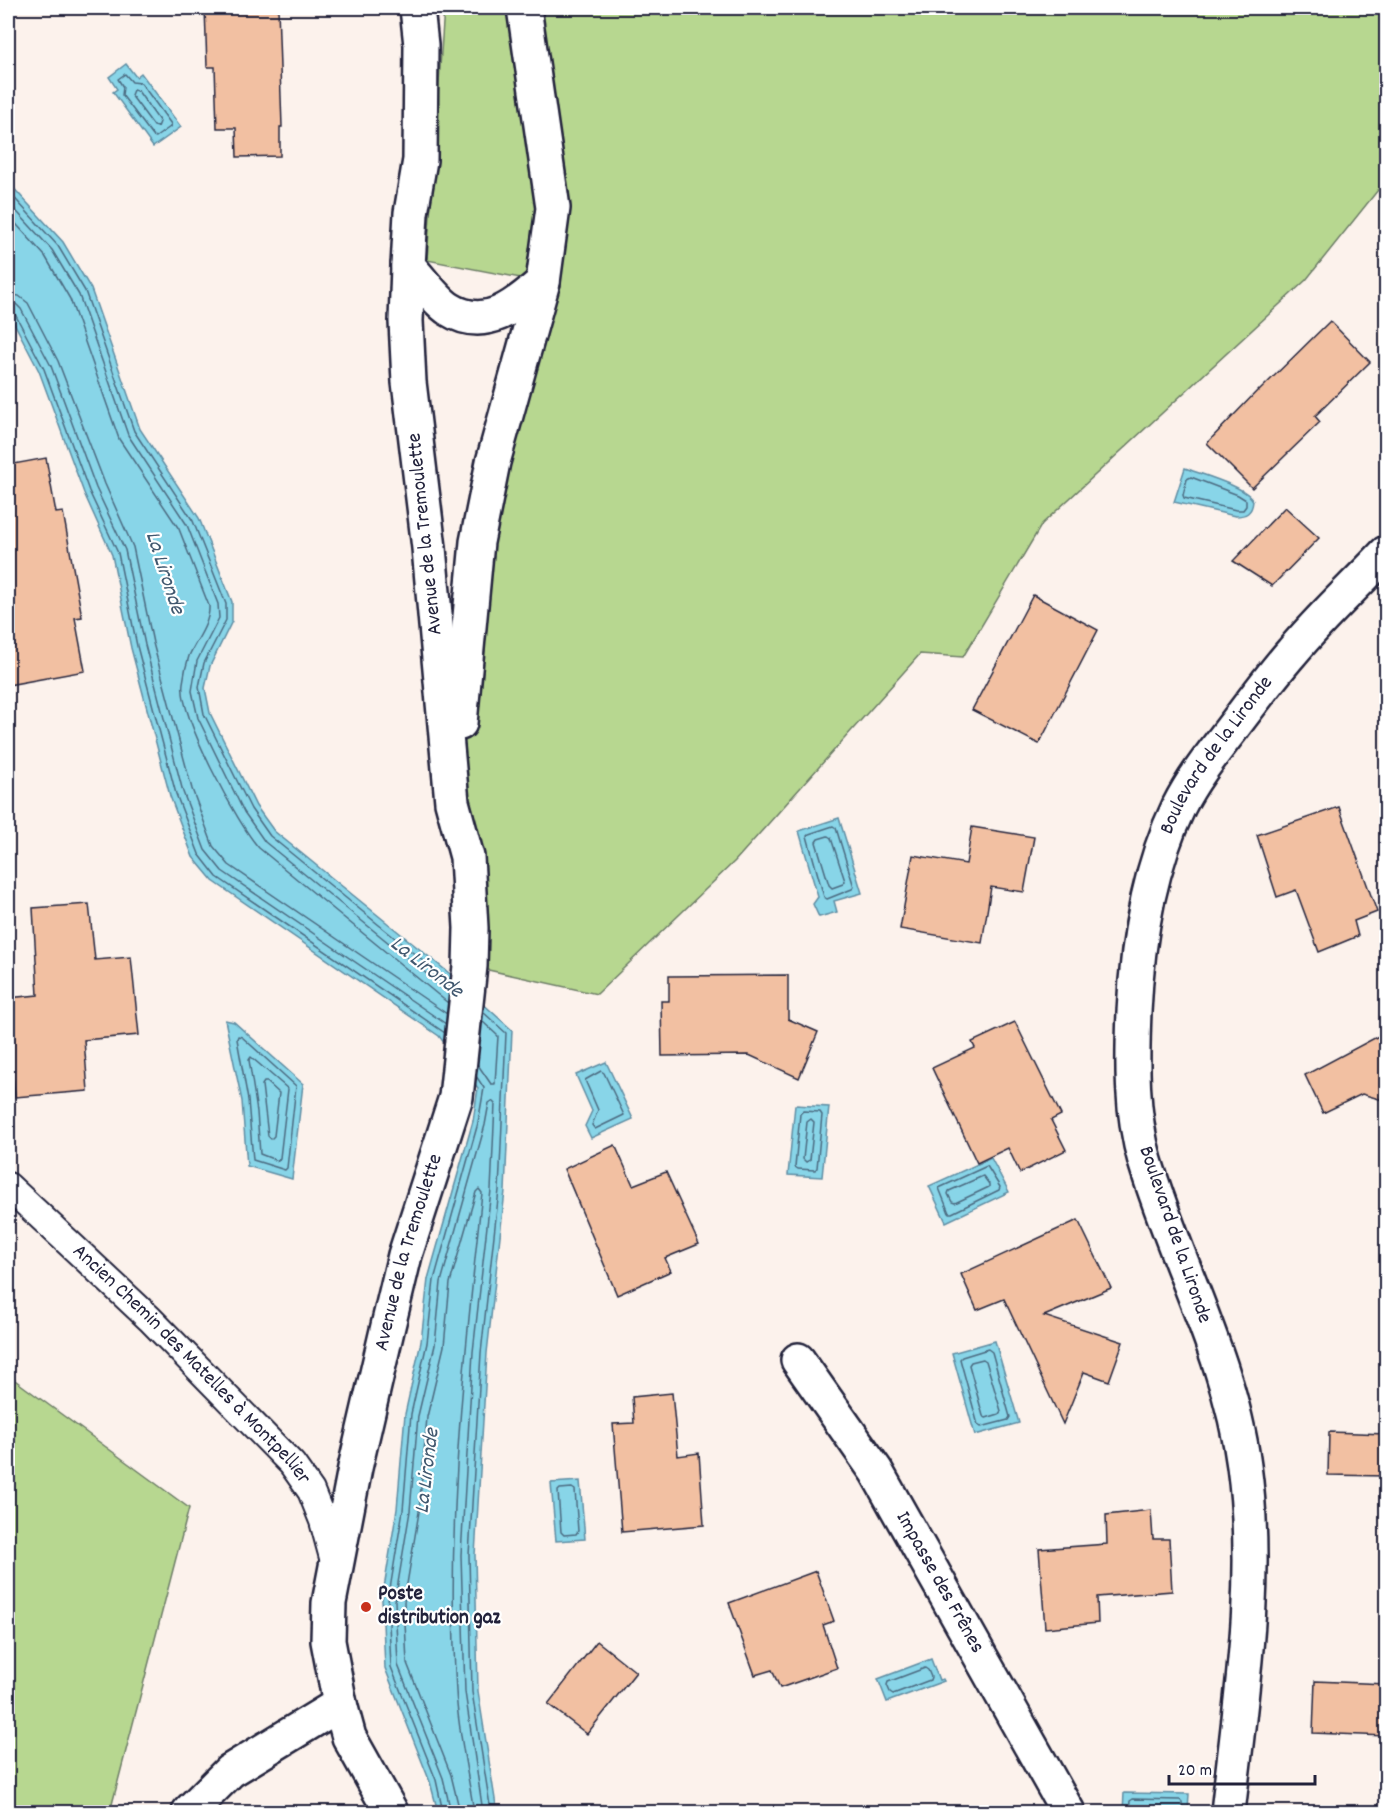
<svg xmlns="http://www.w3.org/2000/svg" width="1394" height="1820" viewBox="0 0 1394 1820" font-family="Dekko,sans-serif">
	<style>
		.green { fill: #b7d790; stroke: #6c7c66; stroke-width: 1.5 }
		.water { fill: #88d5e8; stroke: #5f8da3; stroke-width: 1.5 }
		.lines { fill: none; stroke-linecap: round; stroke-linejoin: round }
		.shore { stroke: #4b6a80; stroke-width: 1.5 }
		.building { fill: #f2c0a2; stroke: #22223b; stroke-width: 1.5 }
		.service-casing { stroke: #22223b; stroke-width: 30 }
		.minor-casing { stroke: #22223b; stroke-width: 38 }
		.service { stroke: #fff; stroke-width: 26 }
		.minor { stroke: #fff; stroke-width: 33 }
		.poi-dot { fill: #c8321e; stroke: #fff; stroke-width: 2 }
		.labels { text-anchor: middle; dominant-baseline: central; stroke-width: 4.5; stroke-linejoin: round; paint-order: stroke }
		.street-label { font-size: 21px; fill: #22223b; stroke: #fff }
		.poi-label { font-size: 21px; font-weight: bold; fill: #22223b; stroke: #fff; text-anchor: start }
		.water-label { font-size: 22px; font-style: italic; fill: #41586f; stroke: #fff }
	</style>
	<rect width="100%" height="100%" fill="#fcf2ec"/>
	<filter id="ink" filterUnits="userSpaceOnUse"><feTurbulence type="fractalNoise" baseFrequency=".0167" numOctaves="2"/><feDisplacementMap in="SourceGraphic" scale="12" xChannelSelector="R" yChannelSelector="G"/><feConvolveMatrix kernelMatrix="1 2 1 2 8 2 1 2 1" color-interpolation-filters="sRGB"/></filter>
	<g filter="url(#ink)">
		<g class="green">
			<polygon points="444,8 1386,8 1386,180 1306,280 1042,524 963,657 920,654 735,861 597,994 470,966 452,802 469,630 542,282 427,260"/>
			<polygon points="8,1375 189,1508 110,1812 8,1812"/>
		</g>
		<g class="water">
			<polygon points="126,64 136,77 141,73 181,127 153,147 113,92 117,89 109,77"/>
			<polygon points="8,182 63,242 91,289 140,429 199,518 232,602 232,621 210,666 205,688 210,713 256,806 274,831 449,973 512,1030 505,1191 487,1353 475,1555 478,1691 497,1812 438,1812 430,1782 385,1668 382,1600 397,1509 405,1414 421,1342 428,1279 473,1121 478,1088 439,1036 213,881 193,857 170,796 131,648 112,555 84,493 39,371 8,311"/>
			<path d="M1185,468C1200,474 1248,487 1253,501C1252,513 1246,516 1235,516L1174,502Z"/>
			<polygon points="839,818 862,893 834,901 837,912 819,917 813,904 818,897 799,831"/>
			<polygon points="225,1020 234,1022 303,1084 292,1179 247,1166 242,1101"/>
			<polygon points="606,1062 633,1119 591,1138 585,1126 592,1111 576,1075"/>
			<polygon points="795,1105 829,1107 822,1177 788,1175"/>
			<polygon points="991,1158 1009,1192 946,1222 929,1186"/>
			<polygon points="995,1341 1019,1423 975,1435 952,1353"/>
			<polygon points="580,1481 585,1539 556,1541 551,1483"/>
			<polygon points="931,1659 939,1680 943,1679 944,1681 887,1702 878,1679"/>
			<polygon points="1124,1793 1189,1794 1188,1812 1123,1812"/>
		</g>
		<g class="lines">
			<g class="shore">
				<polygon points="125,74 132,82 141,83 171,124 170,127 156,137 153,136 122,95 123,87 118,79"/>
				<polygon points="133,90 138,91 160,122 158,127 154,126 131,95"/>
				<polyline points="8,191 58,246 85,291 134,431 193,521 226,604 226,620 204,663 199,687 204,714 251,809 270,836 450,983"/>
				<polyline points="8,202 52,250 79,295 128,435 187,525 218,604 219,618 197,661 192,691 198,718 244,812 265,842 449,992"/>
				<path d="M8,215L45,256L70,299L119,439L179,529L209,606C210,624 196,640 189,656C186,665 184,675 183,683C178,714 238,825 259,848L448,1003"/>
				<polyline points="8,294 19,296 28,303 58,361 105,484 133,547 153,643 192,789 213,846 229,865 447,1014"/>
				<polyline points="8,303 16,304 21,309 51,366 96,488 125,550 145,645 183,792 205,850 222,871 446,1024"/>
				<polyline points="8,310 15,314 44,369 89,491 118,553 137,646 176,794 199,854 217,877 445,1033"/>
				<polygon points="1191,477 1238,495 1246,500 1246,506 1243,510 1236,510 1184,498 1183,495 1187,479"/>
				<polygon points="833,826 836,828 854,887 852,889 827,899 824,897 807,836 809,834"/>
				<polygon points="828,836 831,838 845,881 843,884 832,888 829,885 816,842 818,839"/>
				<polyline points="483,1012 506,1033 499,1190 481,1353 469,1555 472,1692 491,1812"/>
				<polygon points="238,1036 242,1037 296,1086 287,1168 285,1170 253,1160 248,1100 237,1039"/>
				<polygon points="251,1057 288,1089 280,1158 278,1161 260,1154 257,1112 249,1060"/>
				<polyline points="478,1065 491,1084 495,1084 498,1036 482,1021"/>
				<polygon points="601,1071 604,1073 624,1115 595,1129 592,1125 598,1110 585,1080"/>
				<polygon points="264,1082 267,1082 279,1093 274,1136 271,1139 268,1136 262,1085"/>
				<polygon points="803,1111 820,1112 822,1115 817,1168 815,1170 798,1169 795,1167 800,1114"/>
				<polygon points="811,1119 814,1122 810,1160 806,1162 803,1159 807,1122"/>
				<polygon points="987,1166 1000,1187 999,1190 952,1213 949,1213 939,1188"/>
				<polygon points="983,1176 989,1184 989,1187 955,1203 952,1202 948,1194 949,1191"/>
				<polygon points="988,1349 992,1352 1010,1417 1008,1420 981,1427 978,1425 960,1359 962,1357"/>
				<polygon points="983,1359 986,1361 1001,1411 999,1414 986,1418 983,1416 969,1365 971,1362"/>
				<polygon points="572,1488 575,1490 578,1531 576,1534 564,1535 561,1532 558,1491 560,1489"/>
				<polygon points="925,1668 928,1670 931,1677 930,1680 893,1694 890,1692 887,1685 888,1682"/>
				<polyline points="443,1812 436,1780 391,1667 388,1601 403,1510 411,1414 427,1343 434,1280 478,1123 484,1088 476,1076"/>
				<polyline points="451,1812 443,1778 398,1665 395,1601 410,1511 418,1416 435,1345 441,1282 485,1125 489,1103 492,1101 495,1104 491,1190 473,1352 461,1555 465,1692 483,1812"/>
				<path d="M460,1812L451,1775L407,1663L404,1602L419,1512L427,1417L444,1346L450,1283L476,1192L479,1189L482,1193C464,1358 446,1525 456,1691C458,1731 468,1773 474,1812"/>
				<polyline points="1129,1812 1130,1801 1133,1799 1180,1800 1182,1802 1182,1812"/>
			</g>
		</g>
		<g class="building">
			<polygon points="205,8 278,8 282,127 280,127 280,156 237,157 236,128 217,128 215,67 207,67"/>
			<polygon points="1330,321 1370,362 1315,416 1320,422 1252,488 1207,443 1258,390 1259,391"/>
			<polygon points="46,458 56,513 63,512 82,617 75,618 85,671 8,685 8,465"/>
			<polygon points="1285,507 1319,538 1272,586 1233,561"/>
			<polygon points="1033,595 1098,630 1039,744 972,710"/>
			<polygon points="1339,807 1377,912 1354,921 1358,936 1319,952 1296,890 1277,897 1257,835"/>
			<polygon points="972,827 1034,837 1024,892 991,887 982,943 900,929 913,855 966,864"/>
			<polygon points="89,904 95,960 131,957 139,1035 84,1040 88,1091 15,1097 8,1021 8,998 38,995 33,908"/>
			<polygon points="788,975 788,1019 818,1032 799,1078 749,1055 662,1056 661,1001 669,1001 669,976"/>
			<polygon points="1015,1022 1061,1115 1051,1120 1066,1150 1020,1173 1008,1148 977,1163 932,1068 975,1048 972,1042"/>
			<polygon points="1386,1032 1386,1101 1362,1094 1323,1113 1305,1075"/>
			<polygon points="615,1145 633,1185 666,1172 699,1244 665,1258 671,1271 617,1295 564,1169"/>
			<polygon points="1078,1220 1111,1288 1044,1316 1123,1342 1109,1381 1084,1372 1063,1424 1004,1299 977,1310 961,1274"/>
			<polygon points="672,1393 678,1456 699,1453 704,1525 622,1532 613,1424 634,1423 632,1397"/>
			<polygon points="1329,1432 1386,1434 1386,1476 1328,1475"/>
			<polygon points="1151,1510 1153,1539 1169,1539 1172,1591 1097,1597 1098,1623 1045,1628 1039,1549 1107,1544 1106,1515"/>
			<polygon points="816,1571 834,1621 823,1625 837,1668 780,1688 772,1670 755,1675 729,1603"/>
			<polygon points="597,1641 636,1672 587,1734 548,1704"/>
			<polygon points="1315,1681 1386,1684 1386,1736 1313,1733"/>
		</g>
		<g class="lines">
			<defs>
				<g id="service">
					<path id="s1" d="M8,1186L150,1319L292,1464L311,1491L323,1521L335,1565"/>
				</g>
				<g id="minor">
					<path d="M408,266C420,278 435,300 449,309C485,332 516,306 543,282"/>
					<polyline points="460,723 477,542 493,462 543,282 553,208 524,8"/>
					<path id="s2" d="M798,1360L876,1471L1068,1812"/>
					<polyline points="189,1812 230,1771 340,1704"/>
					<path id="s3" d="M391,1812L349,1737L340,1704L328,1641L329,1603L355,1468L388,1326L405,1255L456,1097L470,966L471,928L467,857L452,802L429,548L409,382L406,321L408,266L411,213L420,160L421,45L417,8"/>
					<path id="s4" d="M1228,1812C1241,1698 1260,1580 1244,1466C1230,1359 1176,1263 1145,1161C1131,1113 1132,1061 1134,1012C1137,943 1149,868 1179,806C1193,778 1214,752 1233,727C1252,702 1271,676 1292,652C1321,617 1355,586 1386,553"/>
				</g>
			</defs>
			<use href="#service" class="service-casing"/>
			<use href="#minor" class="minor-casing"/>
			<use href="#service" class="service"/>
			<use href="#minor" class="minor"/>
		</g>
	</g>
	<circle class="poi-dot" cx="366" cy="1607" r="6"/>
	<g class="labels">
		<g class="street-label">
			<text transform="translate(426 534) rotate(-96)">Avenue de la Tremoulette</text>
			<text stroke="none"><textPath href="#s4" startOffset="1094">Boulevard de la Lironde</textPath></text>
			<text transform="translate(1174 1235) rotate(71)">Boulevard de la Lironde</text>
			<text stroke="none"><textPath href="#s3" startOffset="582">Avenue de la Tremoulette</textPath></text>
			<text stroke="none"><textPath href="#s1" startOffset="256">Ancien Chemin des Matelles à Montpellier</textPath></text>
			<text stroke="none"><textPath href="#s2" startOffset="264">Impasse des Frênes</textPath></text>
		</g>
		<g class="poi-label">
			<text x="378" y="1595">Poste<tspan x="378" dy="24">distribution gaz</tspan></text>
		</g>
		<g class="water-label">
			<text transform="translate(164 573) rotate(72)">La Lironde</text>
			<text transform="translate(426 968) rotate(38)">La Lironde</text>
			<text transform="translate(428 1471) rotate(-83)">La Lironde</text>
		</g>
	</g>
	<rect width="1394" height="1820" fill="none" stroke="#fff" stroke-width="30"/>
	<rect x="15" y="15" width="1364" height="1790" fill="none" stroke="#22223b" stroke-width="2" filter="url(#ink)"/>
	<path d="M1169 1775v9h146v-9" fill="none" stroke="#22223b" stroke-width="3"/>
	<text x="1178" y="1775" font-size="18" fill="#22223b" stroke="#ffffff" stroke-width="4.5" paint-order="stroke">20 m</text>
</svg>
